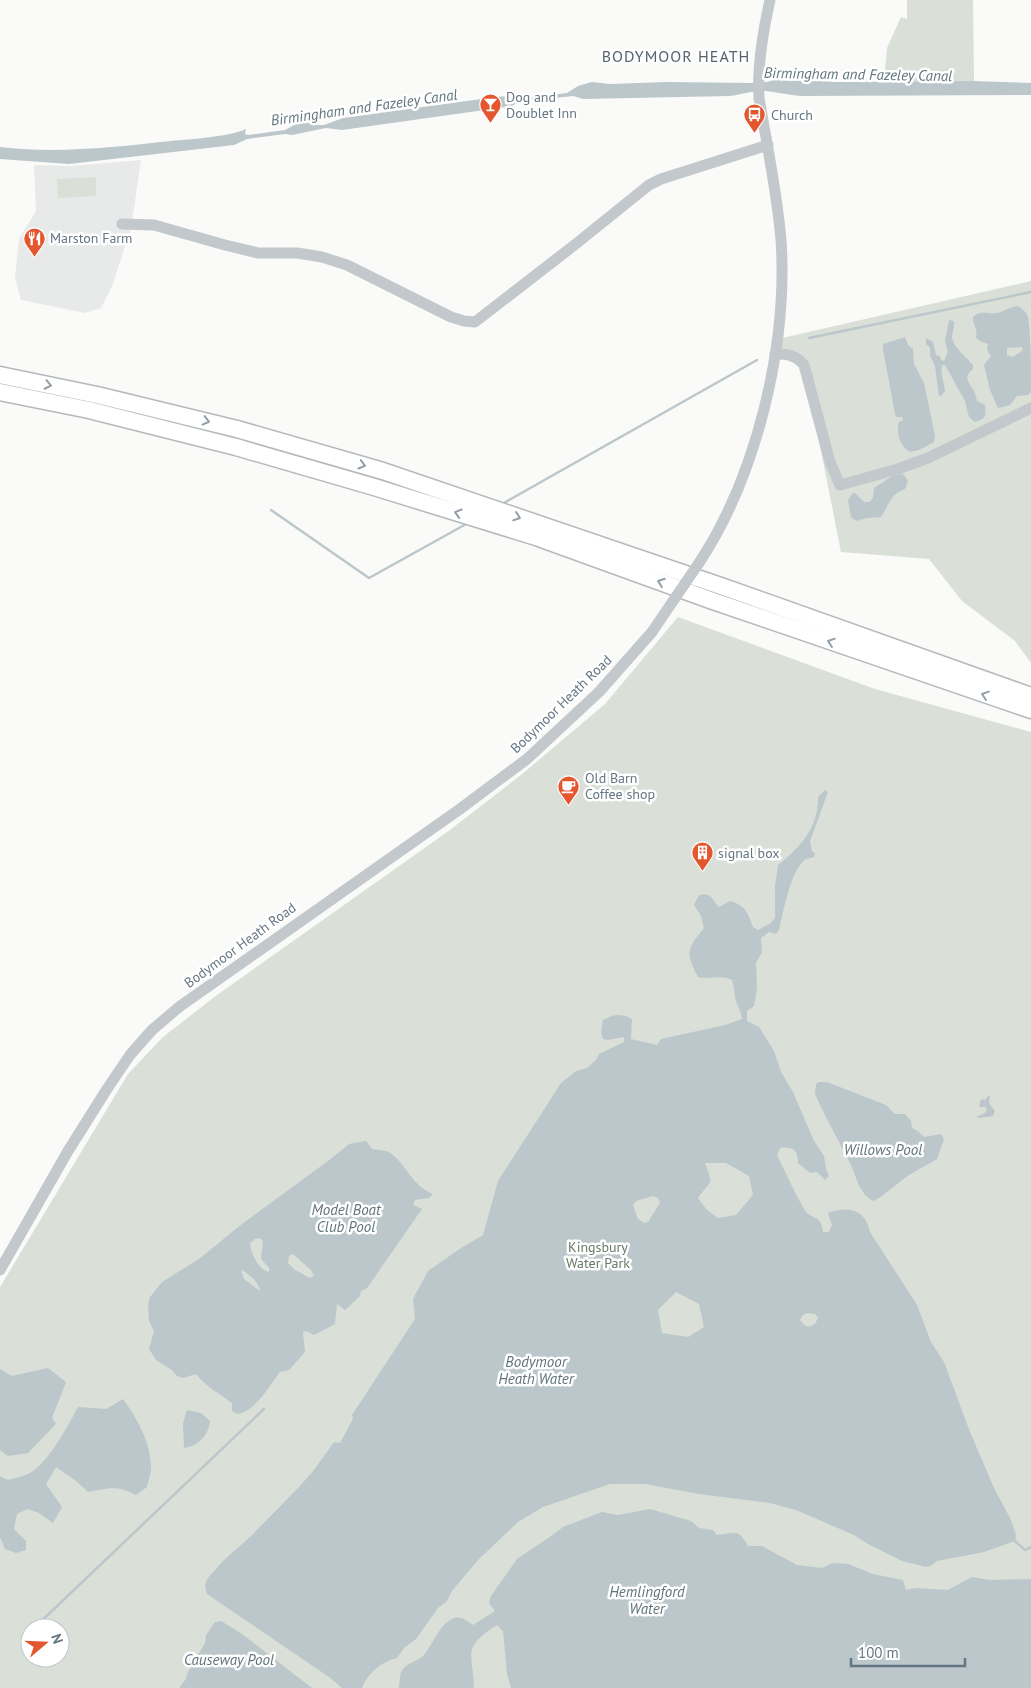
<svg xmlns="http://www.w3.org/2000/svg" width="1031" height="1688" viewBox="0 0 1031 1688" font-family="'PT Sans',sans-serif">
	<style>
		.built { fill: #e8e9e9 }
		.green { fill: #dadfd7; fill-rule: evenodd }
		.water { fill: #bbc7cb; fill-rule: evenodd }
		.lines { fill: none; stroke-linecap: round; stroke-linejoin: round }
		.stream { stroke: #bbc7cb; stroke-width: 2.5 }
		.highway-casing { stroke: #b4b9bd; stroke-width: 19 }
		.minor { stroke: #c3c8cc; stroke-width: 11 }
		.highway { stroke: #fff; stroke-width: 16 }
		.minor-bridge { stroke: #c3c8cc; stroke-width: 11 }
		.oneway { stroke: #939fa8 }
		.labels { text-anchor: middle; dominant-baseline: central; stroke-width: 5; stroke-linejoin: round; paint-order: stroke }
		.poi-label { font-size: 14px; fill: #657683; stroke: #fff; text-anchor: start }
		.street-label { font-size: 14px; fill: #657683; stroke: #fff }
		.park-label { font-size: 14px; fill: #687a64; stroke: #fff }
		.water-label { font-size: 15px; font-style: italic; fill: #60757c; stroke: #fff }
		.quarter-label { font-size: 16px; letter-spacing: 1px; fill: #57646e; stroke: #fff }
	</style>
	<rect width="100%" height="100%" fill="#fafaf8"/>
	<polygon class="built" points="141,160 131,229 112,286 101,308 85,313 21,300 15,277 19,239 36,211 34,165 70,166"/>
	<g class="green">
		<polygon points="907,0 973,0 974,81 884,82 887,48 901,17 907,19"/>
		<polygon points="96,177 96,196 58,198 57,179"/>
		<polygon points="1031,281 1031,663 1015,641 962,601 929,559 841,552 804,365 775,354 778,339"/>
		<path d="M678,617L875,689L1031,732V1688H0V1287L128,1074L163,1037L217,995L450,830L521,775L605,704ZM30,1628H60V1658H30Z"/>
	</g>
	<g class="water">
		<path d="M773,80H823L834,82L974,81L1031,83V95L801,96C789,95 776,92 765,91C753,90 742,95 729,96L583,99L573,96L518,102L512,106L506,107L342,130L326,128L292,135L285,134L247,139L234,145L69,164L0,159V147C57,154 115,147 171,141C192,139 228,137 246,129L245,134L248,135L285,130L296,124L310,122L316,125H324L343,118L496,97L509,96L517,99L567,93L578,86L592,82L610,84L667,82L750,83L767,82Z"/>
		<path d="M1018,306C1023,309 1026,312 1028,317C1031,335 1031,372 1031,392L1028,395L1017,396L1010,405L998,408L990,390L984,365L991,356L987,350L988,344L980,341L976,338C978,327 973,326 973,317C981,309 987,315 997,313C1004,311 1010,307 1018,306ZM1022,347L1023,350L1013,357L1007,355V348Z"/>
		<path d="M949,320L954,321C955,327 952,332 952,338C954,348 966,357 973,365V369C964,376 967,381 973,389C975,392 976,397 977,401L985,405C986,416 986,419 975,422L969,417L965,401L945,365H942C940,373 944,382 945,391L941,396H939L935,366L930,356V348L926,344V338L933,342L936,355L940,356L941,360L944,361L948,352L945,341Z"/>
		<path d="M905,337L908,345L913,349L914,364L924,383L935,436L934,442L919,450L910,452C899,445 896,433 899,422L903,420L902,417H896L895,414L883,349V344Z"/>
		<path d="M903,474L908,481L905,489C889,495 890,504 881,517L867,518L856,521L851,517L848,500L852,494L855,493L864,502H870L873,497L874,488L894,475Z"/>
		<path d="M825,790L828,792L810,841L812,851L815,853L814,857C813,857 807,859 806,859C791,868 783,913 779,930L776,934L769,932L761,938L762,952L756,963L757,988L754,1006L747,1011V1021L759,1027L774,1051L781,1072L793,1092L814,1141L824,1156L826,1169L829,1176L825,1180L817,1172L810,1173L798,1163C798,1150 793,1146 780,1148L777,1155C786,1173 794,1192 804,1209C811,1221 821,1213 823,1232H829L832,1225L828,1213C841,1208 858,1207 866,1221C868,1224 869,1229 870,1232L917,1305L931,1342L944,1362L970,1432L994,1488L1011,1520L1016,1535L1015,1541L984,1552L937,1561L932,1565L926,1567L902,1561L868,1544L854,1535L796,1510L770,1503L699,1494L645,1484H610L543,1507L518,1522L478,1560L452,1591L447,1601L438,1608L416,1639L404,1648L397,1658C382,1661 367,1674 362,1688H342L329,1677L207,1594L205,1586L207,1579L224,1560L250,1537L300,1486L314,1470L334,1442L340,1443L353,1419L352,1415L415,1319L413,1299L428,1271L461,1248L483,1235L498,1181L561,1083L576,1071L587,1068L596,1060L599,1054L624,1042V1037L608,1040L603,1039L601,1032L603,1020C614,1014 621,1013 632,1019L631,1039L657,1045L661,1039L725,1025L742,1019C741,1010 736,1005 735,996C734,990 734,986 732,980C721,974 709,980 698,977C685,952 687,949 704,928L701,916L694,905L699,895C712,892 711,899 719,907L730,901C745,905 748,913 753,927L758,930L771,923L775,918V886L778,865C800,848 819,827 818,797ZM705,1163H726L749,1176L753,1195L736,1215L718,1218L707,1210L698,1198C711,1179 714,1187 705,1163ZM653,1196L658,1198L660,1203L648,1222L644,1223L638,1219L633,1205L636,1201ZM676,1292L699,1304L704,1327L688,1337L662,1333L658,1310ZM807,1313L815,1314L818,1318L815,1324L809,1327L804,1325L800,1320L803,1315Z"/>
		<path d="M819,1082H827L886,1105L895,1114H905L911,1121L912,1128L918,1131L924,1137L941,1134L944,1139L937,1159L909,1175L879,1198L873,1201C857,1191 857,1176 849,1161C838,1139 825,1117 815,1094L816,1084Z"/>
		<polygon points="990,1095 989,1103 995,1111 993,1116 980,1118 976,1117 985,1113 987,1109 985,1107 979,1107 981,1099 985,1100 988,1096"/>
		<path d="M366,1141L372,1149C379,1150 387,1150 392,1154C407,1167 413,1186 433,1194L429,1198L415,1200L413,1205L422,1209L367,1288L361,1291L360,1296L345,1310L337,1304L335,1324L314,1335L306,1331L303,1332L305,1352L289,1370L280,1372C269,1386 256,1411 237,1414L232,1411V1403C220,1394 205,1386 196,1374L183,1378L177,1376L172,1370L156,1360L149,1349L154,1331L149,1321L148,1304L150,1297L162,1282L199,1259L242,1224L332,1158L349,1144ZM260,1238L263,1241L261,1259L269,1268V1272C258,1269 251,1254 250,1243L255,1239ZM293,1254L311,1270L314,1276L310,1278L295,1270L288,1263L289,1256ZM241,1270C249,1273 259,1283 260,1291L244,1279Z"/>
		<polygon points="48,1368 66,1382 52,1418 56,1424 28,1453 8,1456 0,1450 0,1369 12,1376"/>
		<path d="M123,1399C137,1418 151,1443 151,1468C151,1474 148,1481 147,1487L136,1495C116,1485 110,1488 88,1492L76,1481L56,1467L46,1484L62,1507L53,1523L39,1513L28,1509L17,1514L14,1529L26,1541V1550L16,1553L5,1549L0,1537V1476L8,1480C15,1478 24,1476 30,1473C49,1462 68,1426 78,1407L106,1409Z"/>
		<path d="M187,1410L201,1413L210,1421C209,1435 198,1446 184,1448L183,1424Z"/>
		<path d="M650,1509L691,1521L699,1528L713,1530L717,1535C736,1533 738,1528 748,1546H762L797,1565L822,1568L833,1563L848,1564L873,1574L903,1580L906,1590L916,1588L948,1590L972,1577L990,1580L1031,1579V1688H511L507,1674L503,1631L497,1625C461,1648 473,1652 474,1688H399C400,1682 399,1674 403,1669C408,1663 417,1661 423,1656C433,1645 438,1626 452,1619C460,1615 466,1620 473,1625L495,1611L489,1603L491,1596L517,1559L554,1534L563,1527L602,1512L618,1515Z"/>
		<polygon points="221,1621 242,1634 312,1688 179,1688 186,1679 187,1674 205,1643 206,1635 215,1622"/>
	</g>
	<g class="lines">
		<g class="stream">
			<polyline points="809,338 1031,292"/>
			<polyline points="502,504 757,360"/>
			<polyline points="271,510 369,578 468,523"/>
			<polyline points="1015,1541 1025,1550 1031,1547"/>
			<polyline points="34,1628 264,1409"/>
		</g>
		<defs>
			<g id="highway">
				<polyline points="0,375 97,395 237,429 383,471 721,586 1031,696"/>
				<polyline points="0,392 89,410 236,447 374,487 536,537 710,600 1031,710"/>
			</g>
		</defs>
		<use href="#highway" class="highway-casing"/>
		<g class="minor">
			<polyline points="122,224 154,225 225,245 258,253 297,253 322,257 347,265 451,317 464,321 475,322 577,243 649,185 661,179 768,145"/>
			<path d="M775,354C787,354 796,355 804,365L830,462L840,485L898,469L928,458L1031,408"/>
			<path d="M699,563C757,475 788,345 781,240C777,192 767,145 759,98C757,65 763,31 770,0"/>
			<polyline points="0,1270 68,1151 107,1089 130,1055 152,1030 179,1007 460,809 527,759 599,692 652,632 673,601"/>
		</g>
		<use href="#highway" class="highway"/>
		<polyline class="minor-bridge" points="673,601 699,563"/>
	</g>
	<defs><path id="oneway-chevron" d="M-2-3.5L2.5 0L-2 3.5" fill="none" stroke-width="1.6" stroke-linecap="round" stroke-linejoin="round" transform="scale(1.25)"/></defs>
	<g class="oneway">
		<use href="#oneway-chevron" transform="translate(48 385) rotate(12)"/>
		<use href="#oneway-chevron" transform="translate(206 421) rotate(14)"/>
		<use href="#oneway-chevron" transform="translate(362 465) rotate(16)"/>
		<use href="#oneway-chevron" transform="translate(458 513) rotate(-163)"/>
		<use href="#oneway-chevron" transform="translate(517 517) rotate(19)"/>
		<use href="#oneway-chevron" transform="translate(661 582) rotate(-160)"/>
		<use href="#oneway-chevron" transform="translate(831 642) rotate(-161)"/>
		<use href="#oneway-chevron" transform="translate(985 695) rotate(-161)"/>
	</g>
	<defs>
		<symbol id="bar-pin" viewBox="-11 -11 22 30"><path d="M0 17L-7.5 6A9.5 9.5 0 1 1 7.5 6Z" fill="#e4572e" stroke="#fff"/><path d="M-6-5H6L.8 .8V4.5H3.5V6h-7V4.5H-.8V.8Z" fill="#fff"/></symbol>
		<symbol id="bus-pin" viewBox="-11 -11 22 30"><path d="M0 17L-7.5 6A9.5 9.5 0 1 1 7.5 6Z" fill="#e4572e" stroke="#fff"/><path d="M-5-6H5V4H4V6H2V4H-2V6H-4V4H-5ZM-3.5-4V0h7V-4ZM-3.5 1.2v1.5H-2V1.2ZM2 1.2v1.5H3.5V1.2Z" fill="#fff"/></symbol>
		<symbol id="restaurant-pin" viewBox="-11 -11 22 30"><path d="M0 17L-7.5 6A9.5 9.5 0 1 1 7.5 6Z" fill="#e4572e" stroke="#fff"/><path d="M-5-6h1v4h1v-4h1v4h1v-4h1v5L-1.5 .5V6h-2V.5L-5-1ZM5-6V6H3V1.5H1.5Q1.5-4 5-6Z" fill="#fff"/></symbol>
		<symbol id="cafe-pin" viewBox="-11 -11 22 30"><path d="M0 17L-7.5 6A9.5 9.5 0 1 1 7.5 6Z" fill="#e4572e" stroke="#fff"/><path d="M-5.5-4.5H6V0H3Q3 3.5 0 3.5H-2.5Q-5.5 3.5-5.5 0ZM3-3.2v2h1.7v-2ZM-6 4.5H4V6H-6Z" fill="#fff"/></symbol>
		<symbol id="building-pin" viewBox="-11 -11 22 30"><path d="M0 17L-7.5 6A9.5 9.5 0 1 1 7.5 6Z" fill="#e4572e" stroke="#fff"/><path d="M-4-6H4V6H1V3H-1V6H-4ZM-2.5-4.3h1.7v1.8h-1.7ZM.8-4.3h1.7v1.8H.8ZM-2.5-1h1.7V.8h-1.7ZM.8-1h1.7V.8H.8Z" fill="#fff"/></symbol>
	</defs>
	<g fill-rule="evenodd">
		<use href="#bar-pin" x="478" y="92" width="25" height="34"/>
		<use href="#bus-pin" x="742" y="102" width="25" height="34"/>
		<use href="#restaurant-pin" x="22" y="226" width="25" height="34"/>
		<use href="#cafe-pin" x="556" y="774" width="25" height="34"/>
		<use href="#building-pin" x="690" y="840" width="25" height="34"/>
	</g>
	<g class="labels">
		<g class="poi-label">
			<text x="506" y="97">Dog and<tspan x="506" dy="16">Doublet Inn</tspan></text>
			<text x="771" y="115">Church</text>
			<text x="50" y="238">Marston Farm</text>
			<text x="585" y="778">Old Barn<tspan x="585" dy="16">Coffee shop</tspan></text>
			<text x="718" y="853">signal box</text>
		</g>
		<g class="street-label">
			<text transform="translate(561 704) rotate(-44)">Bodymoor Heath Road</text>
			<text transform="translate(240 945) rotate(-36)">Bodymoor Heath Road</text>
		</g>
		<g class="park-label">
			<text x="598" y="1247">Kingsbury<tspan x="598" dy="16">Water Park</tspan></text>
		</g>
		<g class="water-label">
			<text transform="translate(858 74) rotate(1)">Birmingham and Fazeley Canal</text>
			<text transform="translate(364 107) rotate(-8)">Birmingham and Fazeley Canal</text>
			<text x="883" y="1149">Willows Pool</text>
			<text x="346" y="1209">Model Boat<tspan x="346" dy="17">Club Pool</tspan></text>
			<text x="536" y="1361">Bodymoor<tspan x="536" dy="17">Heath Water</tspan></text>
			<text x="647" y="1591">Hemlingford<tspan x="647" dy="17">Water</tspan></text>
			<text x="229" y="1659">Causeway Pool</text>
		</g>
		<g class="quarter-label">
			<text x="676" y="56">BODYMOOR HEATH</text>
		</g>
	</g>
	<g transform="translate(45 1643) rotate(71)"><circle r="24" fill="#ffffff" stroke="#c1c8cd"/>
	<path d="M0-4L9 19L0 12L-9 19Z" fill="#e4572e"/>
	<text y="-8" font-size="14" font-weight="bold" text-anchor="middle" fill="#657683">N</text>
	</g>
	<path d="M851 1658v8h114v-8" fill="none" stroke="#657683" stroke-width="2.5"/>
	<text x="858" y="1658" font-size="15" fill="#657683" stroke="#ffffff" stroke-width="4" paint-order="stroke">100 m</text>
</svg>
